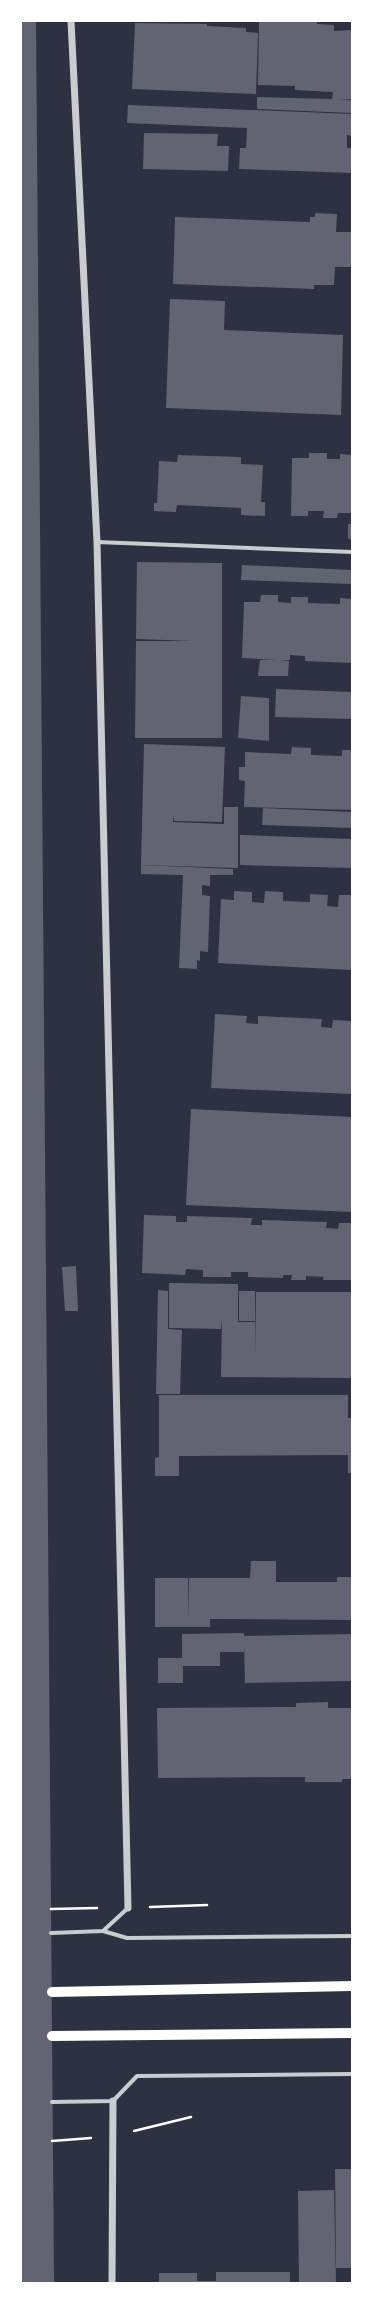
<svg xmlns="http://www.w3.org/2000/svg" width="373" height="2304" viewBox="0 0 373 2304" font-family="'Nunito Sans',sans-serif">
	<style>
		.building { fill: #626471 }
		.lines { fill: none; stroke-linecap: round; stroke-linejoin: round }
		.path { stroke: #fff; stroke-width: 2.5 }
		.minor { stroke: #caccd0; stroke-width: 4 }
		.tertiary { stroke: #caccd0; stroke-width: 7 }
		.primary { stroke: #fff; stroke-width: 10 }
	</style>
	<rect width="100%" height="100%" fill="#2d3142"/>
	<g class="building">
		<polygon points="21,21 36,21 54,2283 21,2283"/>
		<polygon points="259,21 317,21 317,24 334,25 334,31 352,30 352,99 339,100 352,100 352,113 257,109 257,97 332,99 333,92 295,90 295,86 258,85"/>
		<polygon points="135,23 207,24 207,26 246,28 246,32 258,33 256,94 132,89"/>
		<polygon points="128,105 352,114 352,136 347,135 347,148 352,148 352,173 239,169 240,148 246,148 247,128 127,123"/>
		<polygon points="144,133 218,134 217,146 229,146 228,171 143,169"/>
		<polygon points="315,213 337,214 336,232 352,232 352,267 335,267 334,285 314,285 314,289 173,284 175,217 310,222 310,217 315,217"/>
		<polygon points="170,299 225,301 224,330 343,335 341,415 166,408"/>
		<polygon points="309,453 327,453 327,459 340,459 340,454 352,455 352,513 338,513 337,518 323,518 324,511 308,511 308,516 291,516 292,458 309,458"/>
		<polygon points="178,455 241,457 241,464 263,465 261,502 265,502 265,516 241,515 241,508 177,505 176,512 154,511 154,503 157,503 159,461 177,462"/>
		<rect x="348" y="524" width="4" height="15"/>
		<polygon points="137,562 222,563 222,738 135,738 136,641 194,641 136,639"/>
		<polygon points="242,565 352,570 352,584 241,580"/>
		<polygon points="261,595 278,595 278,602 291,603 291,597 308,597 308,603 340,604 340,598 352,599 352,663 305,661 305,656 290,655 290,660 280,660 289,661 288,676 258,676 260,660 277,660 242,658 244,602 260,602"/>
		<polygon points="276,689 352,692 352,719 275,717"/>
		<polygon points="241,696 269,698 269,741 238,738"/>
		<polygon points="144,744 225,747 222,822 174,821 174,814 173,822 224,824 224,807 238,807 238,868 141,865"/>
		<polygon points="292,747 311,748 311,755 342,756 342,750 352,750 352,810 244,807 245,781 239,780 239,767 245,767 245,752 291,754"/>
		<polygon points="263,808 352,812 352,828 262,825"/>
		<polygon points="240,835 352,839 352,868 240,865"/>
		<polygon points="141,865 233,869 233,875 210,875 210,886 202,885 202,895 210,896 208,952 200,951 200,961 197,960 197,969 179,968 183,875 141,874"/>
		<polygon points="234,891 252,892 252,902 264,903 265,891 283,892 283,901 310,902 310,894 328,895 327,906 338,907 339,895 352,895 352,970 218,963 221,899 234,900"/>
		<polygon points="215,1014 247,1016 246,1023 258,1024 258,1016 322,1019 321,1027 332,1028 333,1020 352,1021 352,1094 211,1088"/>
		<polygon points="191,1109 352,1117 352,1212 186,1205"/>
		<polygon points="144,1215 176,1216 176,1222 187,1222 187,1216 252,1218 251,1225 262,1225 262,1220 327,1222 326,1228 338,1229 339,1223 352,1223 352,1280 323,1280 324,1277 306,1276 306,1280 291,1280 292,1275 283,1275 283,1278 248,1277 248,1272 231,1272 231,1277 203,1277 203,1270 186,1269 185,1275 142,1273"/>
		<polygon points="76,1266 78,1311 65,1311 62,1267"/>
		<polygon points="169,1283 238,1284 238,1322 255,1322 255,1356 256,1292 352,1292 352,1378 221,1377 222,1319 221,1329 169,1328"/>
		<polygon points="158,1290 168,1291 168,1329 182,1330 180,1394 156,1394"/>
		<rect x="239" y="1291" width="16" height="30"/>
		<polygon points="159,1395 348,1395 348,1418 352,1418 352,1473 348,1473 348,1455 190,1456 179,1456 179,1476 155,1476 155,1458 159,1457"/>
		<polygon points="251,1561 276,1561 276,1582 337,1582 337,1577 352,1577 352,1620 210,1619 210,1627 155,1627 155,1578 188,1578 189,1619 189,1578 250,1578"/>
		<polygon points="244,1633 244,1636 352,1634 352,1681 245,1683 244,1645 244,1652 220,1652 220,1666 183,1666 183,1683 158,1683 158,1658 182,1658 182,1634"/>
		<polygon points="328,1702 328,1708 352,1708 352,1779 342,1779 342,1782 305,1782 305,1777 158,1778 157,1708 296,1707 296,1703"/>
		<polygon points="335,2169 352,2169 352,2268 336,2268"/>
		<polygon points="334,2190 336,2283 299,2283 298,2191"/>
		<polygon points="216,2272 290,2272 290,2283 159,2283 159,2273 197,2273 197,2281 216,2281"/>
	</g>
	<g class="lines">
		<g class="path">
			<polyline points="150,1907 207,1905"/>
			<polyline points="51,1909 97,1908"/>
			<polyline points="134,2131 191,2117"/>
			<polyline points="52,2141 91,2138"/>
		</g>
		<g class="minor">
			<polyline points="97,542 352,552"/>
			<polyline points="103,1931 127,1938 352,1936"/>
			<polyline points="51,1933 103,1931 128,1908"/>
			<polyline points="52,2102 113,2101 137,2076 352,2074"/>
		</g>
		<g class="tertiary">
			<polyline points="71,21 97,542 128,1908"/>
			<polyline points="112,2283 113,2101"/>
		</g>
		<g class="primary">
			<polyline points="52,1992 352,1986"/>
			<polyline points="52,2036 352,2033"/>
		</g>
	</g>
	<rect width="373" height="2304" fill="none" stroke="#ffffff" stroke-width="44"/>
</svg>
